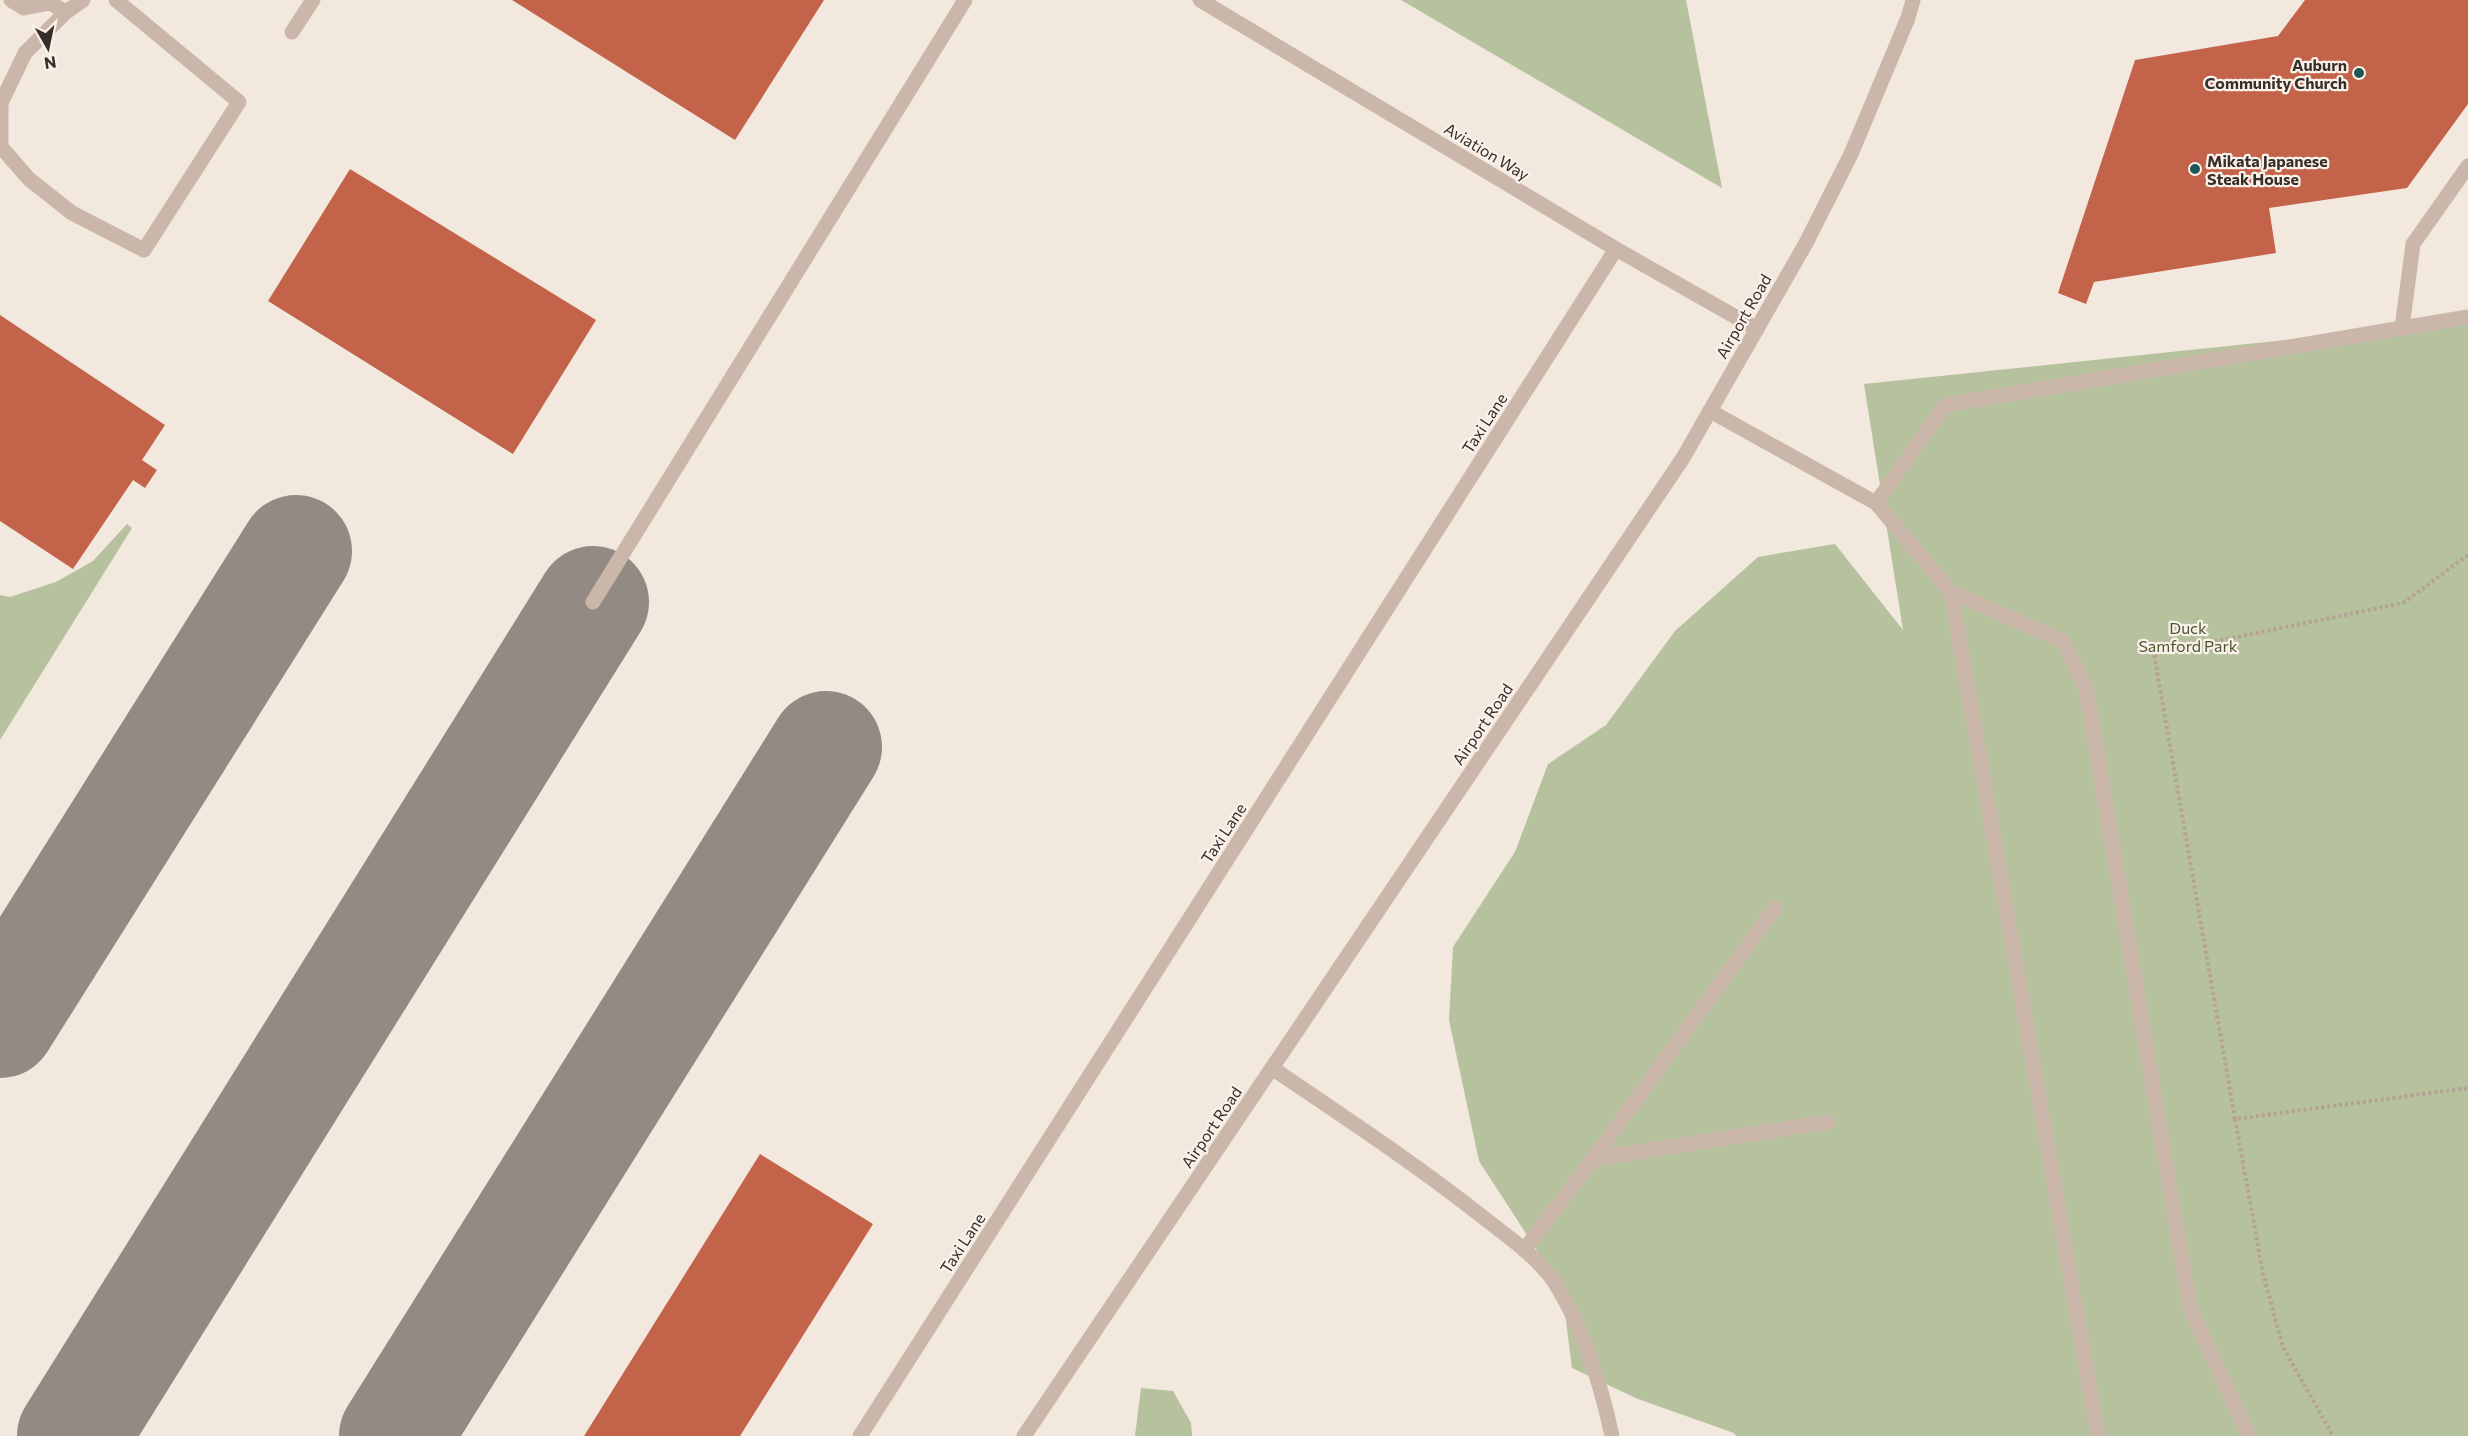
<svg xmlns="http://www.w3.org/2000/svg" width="2468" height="1436" viewBox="0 0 2468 1436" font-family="Commissioner,sans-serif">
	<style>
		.green { fill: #b6c19e }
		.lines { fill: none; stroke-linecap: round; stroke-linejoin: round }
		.taxiway { stroke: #948a84; stroke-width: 112 }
		.building { fill: #c3644a }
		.path { stroke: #b6a194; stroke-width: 4; stroke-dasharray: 3 3; stroke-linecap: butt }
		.minor { stroke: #cab7aa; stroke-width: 15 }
		.poi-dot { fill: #1f5658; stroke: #faf2ea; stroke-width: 2 }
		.labels { text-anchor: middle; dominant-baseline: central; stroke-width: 4.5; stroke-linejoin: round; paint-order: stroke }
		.poi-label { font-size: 16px; font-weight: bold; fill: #372d29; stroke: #faf2ea; text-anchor: end }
		.street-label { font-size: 16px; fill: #372d29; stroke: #faf2ea }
		.park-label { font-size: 16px; fill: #48552d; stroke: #faf2ea }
	</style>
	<rect width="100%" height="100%" fill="#f2e8de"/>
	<g class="green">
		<polygon points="1401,0 1686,0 1722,188"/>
		<polygon points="2468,317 2468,1436 1736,1436 1734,1433 1638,1399 1572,1368 1562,1289 1479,1161 1449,1020 1453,947 1515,852 1548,764 1606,725 1675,631 1758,557 1835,544 1903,630 1864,384 2402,328"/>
		<polygon points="127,524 132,528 0,740 0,595 10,597 56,582 93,561"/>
		<polygon points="1141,1388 1173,1391 1191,1423 1192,1436 1135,1436"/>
	</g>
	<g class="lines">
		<g class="taxiway">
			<polyline points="0,1022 296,551"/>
			<polyline points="73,1436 593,602"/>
			<polyline points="395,1436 826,747"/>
		</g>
	</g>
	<g class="building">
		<polygon points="512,0 824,0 735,140"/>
		<polygon points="2305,0 2468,0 2468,104 2407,188 2269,208 2276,253 2094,282 2086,304 2058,293 2135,60 2278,36"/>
		<polygon points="350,169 596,320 513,454 268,301"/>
		<polygon points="0,315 165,425 142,460 157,470 145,488 133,480 73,569 0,521"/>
		<polygon points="760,1154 873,1224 740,1436 584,1436"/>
	</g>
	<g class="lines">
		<g class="path">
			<polyline points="2468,555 2403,603 2154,654 2235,1119 2468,1088"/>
			<polyline points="2235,1119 2263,1274 2283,1347 2333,1436"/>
		</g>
		<g class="minor">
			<polyline points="11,0 24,8 50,3 66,12"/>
			<polyline points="83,0 66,12 25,53 1,103 1,147 29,179 72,213 144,250 239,102 116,0"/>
			<polyline points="1200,0 1616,249 1757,329"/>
			<polyline points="292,32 313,0"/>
			<polyline points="2402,328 2468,317"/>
			<polyline points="1710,411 1876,503 1951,592 2063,641 2086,688 2190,1308 2249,1436"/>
			<polyline points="1876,503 1945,405 2402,328 2413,244 2468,166"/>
			<polyline points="1951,592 2098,1436"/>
			<polyline points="593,602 965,0"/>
			<path d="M1272,1068C1344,1117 1416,1164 1484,1218C1508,1237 1538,1257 1555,1283C1583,1328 1601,1384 1612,1436"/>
			<polyline points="1593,1159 1828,1122"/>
			<polyline points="1524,1250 1593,1159 1775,908"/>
			<polyline points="860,1436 1616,249"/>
			<polyline points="1024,1436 1683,458 1806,243 1851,154 1908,18 1913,0"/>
		</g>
	</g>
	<g class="poi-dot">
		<circle cx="2359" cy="73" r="6"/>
		<circle cx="2195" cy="169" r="6"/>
	</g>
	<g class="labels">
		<g class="poi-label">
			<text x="2347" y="64">Auburn<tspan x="2347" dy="18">Community Church</tspan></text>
			<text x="2207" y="160" text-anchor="start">Mikata Japanese<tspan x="2207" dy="18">Steak House</tspan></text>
		</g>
		<g class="street-label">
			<text transform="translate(1487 151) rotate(31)">Aviation Way</text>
			<text transform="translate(1743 316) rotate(-60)">Airport Road</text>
			<text transform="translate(1484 423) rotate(-57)">Taxi Lane</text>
			<text transform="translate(1482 724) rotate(-56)">Airport Road</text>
			<text transform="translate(1223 833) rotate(-57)">Taxi Lane</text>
			<text transform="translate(1211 1127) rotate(-56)">Airport Road</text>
			<text transform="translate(962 1243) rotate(-57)">Taxi Lane</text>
		</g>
		<g class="park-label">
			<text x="2188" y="627">Duck<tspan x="2188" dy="18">Samford Park</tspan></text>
		</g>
	</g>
	<g transform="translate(48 48) rotate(171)" stroke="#faf2ea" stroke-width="4.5" paint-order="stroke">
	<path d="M0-4.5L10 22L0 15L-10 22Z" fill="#372d29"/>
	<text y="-9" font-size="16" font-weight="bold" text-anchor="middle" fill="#372d29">N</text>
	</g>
</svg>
